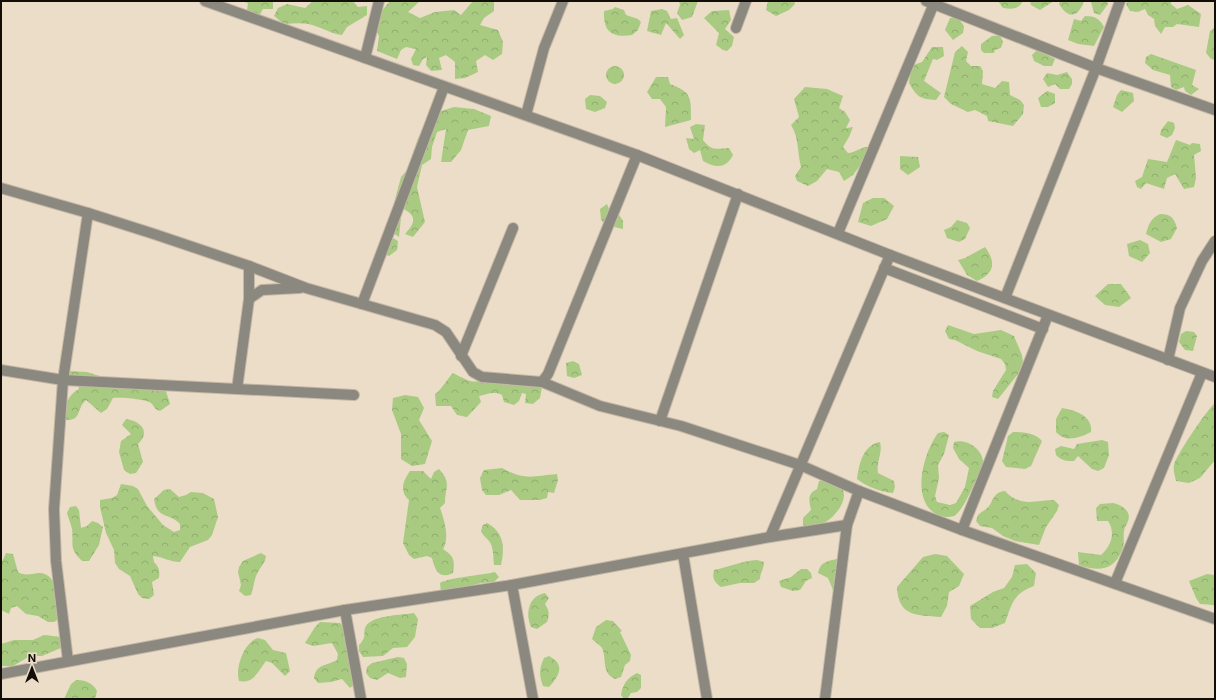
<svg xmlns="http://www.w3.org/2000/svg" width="1216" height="700" viewBox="0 0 1216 700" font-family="Inter,sans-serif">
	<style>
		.forest { fill: url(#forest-crowns) }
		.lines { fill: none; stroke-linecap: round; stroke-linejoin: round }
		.minor-casing { stroke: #c5b8a6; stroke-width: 12 }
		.minor { stroke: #8b887f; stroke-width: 10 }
	</style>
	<defs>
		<pattern id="forest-crowns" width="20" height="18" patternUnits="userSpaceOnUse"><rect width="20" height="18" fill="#a8cb81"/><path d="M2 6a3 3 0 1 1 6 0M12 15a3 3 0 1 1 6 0" fill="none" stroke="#90ad6e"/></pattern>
	</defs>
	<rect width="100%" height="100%" fill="#ecddc9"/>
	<g class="forest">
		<polygon points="241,1 273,1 273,9 263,9 259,16 247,11 248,3"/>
		<path d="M313,1H353L358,7L367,6V15L347,27L342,35C332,34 327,30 318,27C307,22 296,23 284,24L274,16L278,8L287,4L305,8Z"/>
		<polygon points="390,1 420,1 408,12 420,18 435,12 454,10 461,15 473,1 494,1 494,11 484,18 480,25 498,30 503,42 502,54 493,60 485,55 476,61 478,72 465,78 455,79 455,62 446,55 439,58 442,70 431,71 426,65 427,57 423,59 419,66 413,65 411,59 416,49 406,47 401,50 397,59 377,51 379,36 375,28 380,13"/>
		<polygon points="679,1 698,1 692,17 682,20 677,13 680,5"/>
		<polygon points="768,1 794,1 795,4 789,10 776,16 766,10"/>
		<path d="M998,1H1023C1018,10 1012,9 1003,8Z"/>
		<polygon points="1030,1 1054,1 1040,10 1031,5"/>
		<path d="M1060,1H1084C1078,18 1068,19 1059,4Z"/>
		<polygon points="1092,1 1107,1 1108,4 1100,15 1094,13 1091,2"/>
		<polygon points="1128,1 1171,1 1171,4 1177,9 1188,5 1201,14 1199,27 1177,24 1173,27 1165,27 1161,34 1155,26 1154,19 1148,15 1145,9 1138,12 1130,11 1126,4"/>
		<path d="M615,7L624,10L626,15L638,19L641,22L638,30L632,35C612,38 603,32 604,11L613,9Z"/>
		<polygon points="662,9 667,11 671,19 677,18 684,35 680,39 666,23 661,35 647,31 651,11"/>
		<polygon points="729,10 731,20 725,29 734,37 732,46 727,51 723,50 716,45 719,33 704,18 712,11"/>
		<path d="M1085,16C1095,16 1100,19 1104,27L1094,46L1078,44L1068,40L1074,19L1081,21Z"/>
		<polygon points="950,18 958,18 964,26 963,33 953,40 945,30"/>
		<polygon points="1215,27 1215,60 1211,59 1206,53 1210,31"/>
		<polygon points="1000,35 1003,42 1001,48 995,50 994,53 984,53 981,50 981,44 992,36"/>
		<polygon points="962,46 968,52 966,61 971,66 980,66 983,71 982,84 995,88 1002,81 1009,82 1010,95 1020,100 1024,105 1023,114 1013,126 988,121 987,116 975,110 968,112 951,104 944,97 955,52"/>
		<path d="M932,47H943L944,56L937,60L933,59L924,81L941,93L936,100C920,99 917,97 909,83L911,66L922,62Z"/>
		<polygon points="1037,50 1055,59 1052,66 1044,66 1034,61 1032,55"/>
		<polygon points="1151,54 1196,70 1192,85 1199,89 1191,95 1185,91 1184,87 1176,90 1171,87 1170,75 1153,70 1145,63 1146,57"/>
		<circle cx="615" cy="75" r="9"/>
		<polygon points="1067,72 1072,79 1072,84 1069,89 1060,89 1055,84 1048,87 1043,79 1047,73 1057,75"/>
		<path d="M656,77H668L670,84C692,92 691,98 691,120L665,127L666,107L660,99H652L647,92Z"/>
		<path d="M805,87L827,89L843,96L839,108L845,112L850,120L846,128L853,127L849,137L843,147L848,153C855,153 860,147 868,147L871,151L853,175L844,181L839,172L827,169L817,181L808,186L797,181L795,176L801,167C797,152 799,137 791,125L799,117L794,99Z"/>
		<polygon points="1121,90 1133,93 1134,101 1122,112 1113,107 1117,95"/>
		<polygon points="1047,91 1055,94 1055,103 1048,107 1041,107 1038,98"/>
		<polygon points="590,95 600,96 607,102 605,108 595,112 586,109 585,99"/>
		<path d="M454,107L474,109L491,116L489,126L468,130L461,150L451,162H441L446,129L437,132L432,147L431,159L422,165L417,187L425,222L413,237L405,234C416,222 417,216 402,208L399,237L387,229L401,177L412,164L413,152L419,136L435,113Z"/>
		<polygon points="1168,121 1174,123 1175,128 1172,135 1167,138 1160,135 1161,130"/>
		<path d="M696,124L705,125L703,140C712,151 715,149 729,148L733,155C726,169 715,168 703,161L700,150L694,153L689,149L686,138L694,139L690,127Z"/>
		<polygon points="1176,140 1190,145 1192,143 1200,144 1201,151 1194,155 1196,178 1194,187 1184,189 1175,174 1167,178 1164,189 1146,183 1141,189 1137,187 1135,181 1142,177 1148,159 1167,162"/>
		<polygon points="900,156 918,157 920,167 908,175 900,169"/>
		<polygon points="873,198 884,198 894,206 887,219 871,226 858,222 863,203"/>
		<polygon points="607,204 609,209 607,214 609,216 618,213 623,221 623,229 606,225 601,220 600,209"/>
		<path d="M1160,214C1171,214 1174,218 1177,228L1171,239L1161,242L1146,234C1148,225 1151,218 1160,214Z"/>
		<polygon points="957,220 967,223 970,228 965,239 959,242 947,238 944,230 951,227"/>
		<polygon points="393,238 398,241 397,250 389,256 382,253 384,239"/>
		<polygon points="1140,240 1148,244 1150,253 1142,262 1129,256 1127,244"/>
		<path d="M985,247C996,262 995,273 977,281L967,275L958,260L965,258Z"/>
		<polygon points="1108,284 1121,284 1131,298 1119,307 1105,305 1095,296"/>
		<polygon points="948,325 974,334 1001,330 1014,336 1022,355 1023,362 1018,374 998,399 992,397 993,391 1006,370 1005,364 1001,359 977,351 955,340 949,339 945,331"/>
		<polygon points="1186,331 1194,332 1197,336 1193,351 1185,350 1179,342 1181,334"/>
		<polygon points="573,361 579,364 582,375 574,378 567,376 566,363"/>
		<path d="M68,371L87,372L124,384L166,391L170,404L160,411C154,409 155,407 151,403C146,399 119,397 113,398L107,409L101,413L86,400C76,409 82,421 65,420C64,407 67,395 79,389L77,383L61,372Z"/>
		<path d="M453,373C469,381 474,386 490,376L542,387L540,398L533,404L525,403L526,394L522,393L519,401L514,405L504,402L502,395C494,391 488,394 479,396L481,402L467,417L457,415L451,406H436L435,394C443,388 446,380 453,373Z"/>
		<polygon points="405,395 418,397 424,408 419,420 432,441 425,464 412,466 401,459 401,434 392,410 393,398"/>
		<path d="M1215,403V460L1200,478L1189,483L1176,481C1175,476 1173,470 1174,465C1175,457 1208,408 1215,403Z"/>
		<path d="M1062,408C1075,410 1093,416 1091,432C1079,438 1066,443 1056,432V419Z"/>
		<path d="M126,419C141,421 151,432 138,444L143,462L136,473L130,474L124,470L119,452L121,441L131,434L122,425Z"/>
		<path d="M944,432L949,435L944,454L938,465L939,478L935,496L937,502L950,505L956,503L965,487L969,468L959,459L953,448L954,442C968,438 985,451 983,465C976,477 965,510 954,516C948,518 940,517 936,514C910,499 924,452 938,433Z"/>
		<path d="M1013,432C1024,432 1035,433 1042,441L1031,466L1025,469L1006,467L1002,461L1008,436Z"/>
		<path d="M1102,440L1108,442L1109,455L1104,468L1098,471L1092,469L1078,456L1074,461C1066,461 1062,461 1056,455L1055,449L1061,446L1074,449L1077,444Z"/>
		<path d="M880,442C883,453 876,462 878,473L894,481L895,487L893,493C881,492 865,486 857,479C859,464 863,445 880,442Z"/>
		<path d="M502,468C526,481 532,476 557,474L558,480L554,493L548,492L547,498L540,500H520L511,490L499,495H486L482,490L480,478L484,470Z"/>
		<path d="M439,469C452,483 445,487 445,503L440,508C444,519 450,538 443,549C454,556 455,560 453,573C439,580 435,570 432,558L427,556L414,559L409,555L403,543L409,500C399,491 403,481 410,471H423L431,479L434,472Z"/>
		<path d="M819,481C865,479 839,524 809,529L803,525V518L811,510C809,500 807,494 817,489Z"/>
		<path d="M121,484L133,486L138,489L147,506L163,525L174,532L180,530V524C169,512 157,520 154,499L164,490L170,489L179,497L186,495L191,492L203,493L214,499L218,517L212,535L208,540L190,547L180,562C170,562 163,557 153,556L154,562C159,567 160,571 159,578L152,582L154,595L149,599L142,598L138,594L130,576L119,569L115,563L114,550L106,533L100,507V500L112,498L117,495Z"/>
		<path d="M1005,491C1021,508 1035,500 1054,500L1059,505L1057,511L1046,527L1039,545L1015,541L1003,536L992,528L980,526L976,521L978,515C981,512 986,510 989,506C994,499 994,492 1005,491Z"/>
		<path d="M1113,503C1119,504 1126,508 1128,513C1131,520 1125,525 1124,531C1123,537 1125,544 1122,550C1114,572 1097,571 1079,565L1078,552L1101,555C1111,546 1116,533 1108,521H1097L1096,508L1100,504Z"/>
		<path d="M76,506L79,510L81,528L87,526L92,521L98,523L103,527L99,545L89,561H82C68,548 74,544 72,529C71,523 68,518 67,513L70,507Z"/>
		<path d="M487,523C504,532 505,548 501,565H494C493,558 494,547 489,541C486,537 483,536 481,531L483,525Z"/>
		<path d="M6,553L13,554L18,572C24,576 31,574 38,573C60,572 58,605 59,619L54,622H48L38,616L26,614L17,606L11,608L9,614L1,610V564Z"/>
		<path d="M261,553L266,556C265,564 259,568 256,576C254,582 253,589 251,595L245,596L239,591L241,585L238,572L239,567L243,561Z"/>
		<path d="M935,554L947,556L964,574L959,586L949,592L947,606L941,617C917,615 898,617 897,587L923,557Z"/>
		<path d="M837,559L838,578L833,590L828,578L818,573C820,562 827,561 837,559Z"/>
		<path d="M757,560L764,562C764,569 760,573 760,579L754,583H740L721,587C714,582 712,578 714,570C729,567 742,561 757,560Z"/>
		<path d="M1027,564L1036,573L1034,586C1013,594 1012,603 1005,623L992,628H980L971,619L970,606L993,592L1004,588L1012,577L1015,565Z"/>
		<polygon points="801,569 807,569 811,573 812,578 806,581 800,590 793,591 781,587 779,581 791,577"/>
		<path d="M495,572L499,577L494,582L481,583L448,592H441L440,583C447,578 483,575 495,572Z"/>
		<polygon points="1207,574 1215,575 1215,607 1213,605 1200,604 1196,598 1189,581"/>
		<path d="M545,593L549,598L545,604C549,610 550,614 547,622L537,629L531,627C525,612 529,596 545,593Z"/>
		<path d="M414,613L418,619L415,637L407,647L393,648L383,656L363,657L359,651V645C368,636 362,633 366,626C373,615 403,615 414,613Z"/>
		<path d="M606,620L613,621L622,631L620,632L631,655L630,661L625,665L621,677L615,679C601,673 607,658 602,648C600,645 595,642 592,639L596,627Z"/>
		<path d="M320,622L340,623L344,627L355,684L350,688L342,679L331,682L318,683L314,678C316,664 326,666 337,660L338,654L332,643L313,646L305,643L315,627Z"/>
		<polygon points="44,635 62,637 63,643 61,648 42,656 30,656 13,666 1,666 1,644 14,640 33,640"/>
		<path d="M258,638L265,640L273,650L286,653L290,671L285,676L272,663L266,661C258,671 254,684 239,681C235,668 244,642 258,638Z"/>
		<path d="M549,656C566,665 559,676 549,687L543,686C539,676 539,668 544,658Z"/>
		<polygon points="398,657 404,658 407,664 406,677 400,678 388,673 377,680 370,678 366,673 367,667 372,663"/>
		<path d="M637,673L641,675V688L637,692L631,693L628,698L624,699L621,695C623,684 627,678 637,673Z"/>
		<path d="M76,680C85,680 93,683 97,691L95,699H64L71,684Z"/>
	</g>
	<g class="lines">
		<defs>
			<g id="minor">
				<polyline points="205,1 637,155 890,255 1215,377"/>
				<polyline points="926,1 1096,68 1215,110"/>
				<polyline points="736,28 746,1"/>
				<polyline points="365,58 379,1"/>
				<polyline points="526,115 544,48 563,1"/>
				<polyline points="1,188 88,213 154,234 249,266 306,288 435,325 446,332 473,372 482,377 542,382 600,406 681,426 800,465 859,491 962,530 1215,619"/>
				<polyline points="838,233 935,1"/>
				<polyline points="884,268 1043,329"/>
				<polyline points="1005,298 1096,68 1120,1"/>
				<polyline points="249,299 262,290 300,288"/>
				<polyline points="362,304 444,87"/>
				<polyline points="461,356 513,228"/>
				<polyline points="1168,360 1180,308 1202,261 1215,241"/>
				<polyline points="1,370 63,380 354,395"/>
				<polyline points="542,382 548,374 637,155"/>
				<polyline points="237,389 249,299 249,266"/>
				<polyline points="660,421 738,194"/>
				<polyline points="962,530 1048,315"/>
				<polyline points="770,537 890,255"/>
				<polyline points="683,554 707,699"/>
				<polyline points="1115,583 1202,373"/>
				<polyline points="512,585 533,699"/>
				<polyline points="345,610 361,699"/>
				<polyline points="68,661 56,561 54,509 63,380 88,213"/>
				<polyline points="1,674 345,610 512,585 770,537 847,525"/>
				<polyline points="825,699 847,525 859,491"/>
			</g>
		</defs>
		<use href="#minor" class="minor-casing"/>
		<use href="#minor" class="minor"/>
	</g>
	<rect width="1216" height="700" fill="none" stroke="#120d07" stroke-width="4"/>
	<g transform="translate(32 668)" stroke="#ecddc9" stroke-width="3" paint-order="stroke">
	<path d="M0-3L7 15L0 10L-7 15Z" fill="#120d07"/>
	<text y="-6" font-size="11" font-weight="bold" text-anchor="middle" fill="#120d07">N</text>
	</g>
</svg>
